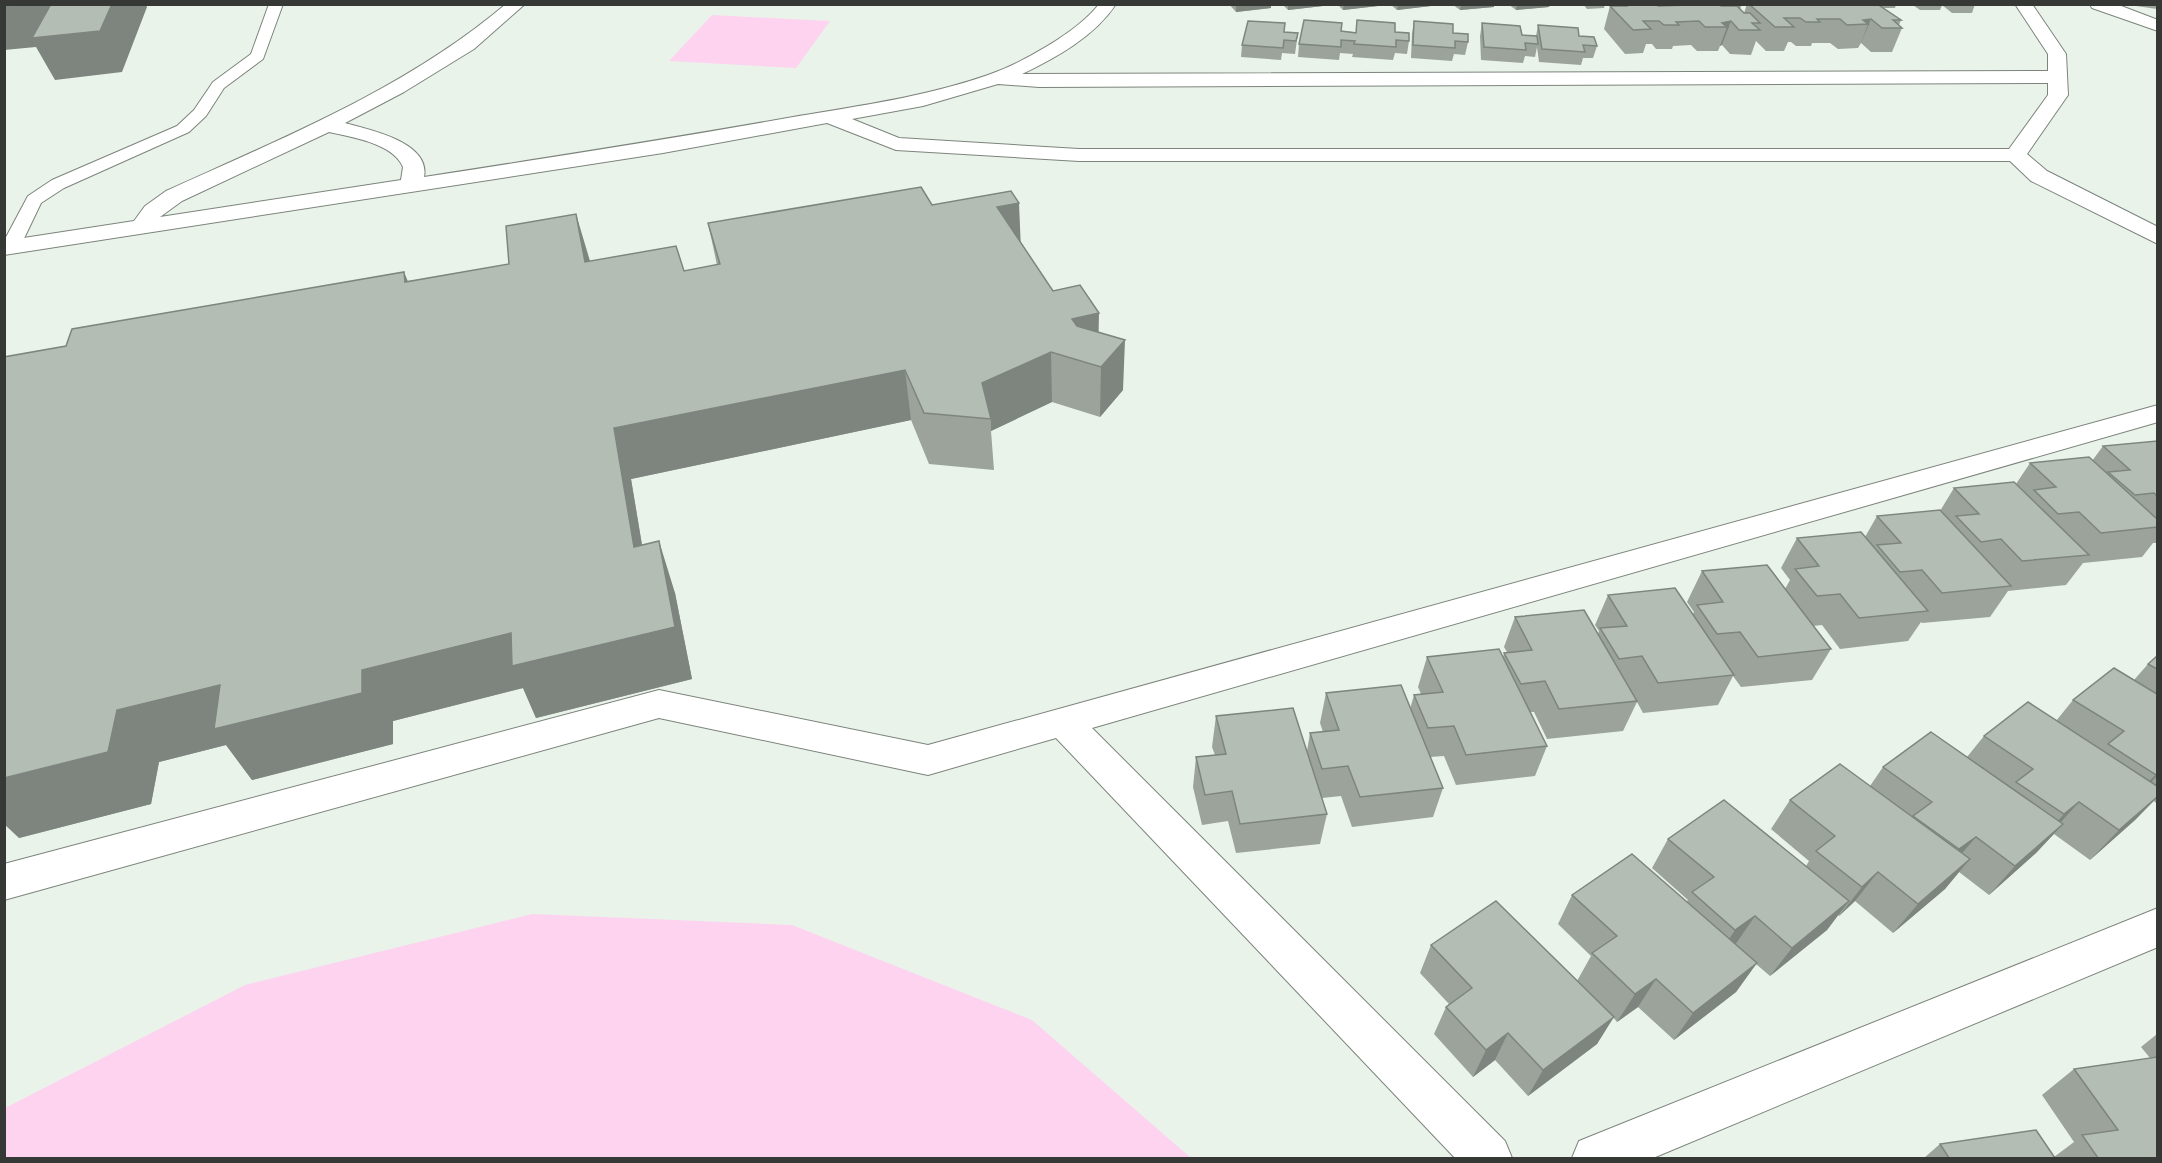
<svg xmlns="http://www.w3.org/2000/svg" width="2162" height="1163" viewBox="0 0 2162 1163" font-family="Raleway,sans-serif">
	<style>
		.green { fill: #fdd3ef }
		.lines { fill: none; stroke-linecap: round; stroke-linejoin: round }
		.service-casing { stroke: #7c847c; stroke-width: 2 }
		.minor-casing { stroke: #7c847c; stroke-width: 2 }
		.service { fill: #fff; fill-rule: evenodd }
		.minor { fill: #fff; fill-rule: evenodd }
		.wall { fill: #9ba39b }
		.shaded-wall { fill: #7e847e }
		.building { fill: #b4bdb4; stroke: #7e847e; stroke-width: 1.5 }
	</style>
	<rect width="100%" height="100%" fill="#eaf3ea"/>
	<g class="green">
		<polygon points="712,15 830,21 796,68 669,61"/>
		<polygon points="532,914 792,925 1032,1020 1191,1158 5,1158 5,1108 245,985"/>
	</g>
	<g class="lines">
		<defs>
			<polygon id="service" points="269,4 283,4 263,59 224,88 206,116 189,132 64,188 41,203 18,251 4,251 4,241 28,196 52,180 177,126 194,110 213,82 251,54"/>
			<g id="minor">
				<path d="M506,4H525L474,49L404,92L345,123C370,130 431,142 424,177C547,158 670,139 793,117C858,106 925,97 988,75C1020,64 1078,32 1099,4H1116C1095,36 1056,58 1022,74L2048,71V54L2015,4H2032L2066,54L2068,95L2027,154L2047,171L2158,227V244L2031,181L2010,161H1079L896,150L827,123L663,153L4,255V241L134,221L145,206L166,191C283,138 407,88 506,4ZM2048,83V95L2009,149H1079L899,138L852,119L923,106L998,84L1039,87ZM329,132C351,137 393,143 403,167L401,180L160,217L182,201Z"/>
				<polygon points="2090,4 2116,4 2158,20 2158,31 2092,8"/>
				<polygon points="2158,405 2158,422 1092,728 1505,1141 1512,1158 1455,1158 1056,738 928,775 659,718 4,900 4,864 659,690 928,745"/>
				<polygon points="2158,908 2158,947 1653,1158 1572,1158 1579,1141"/>
			</g>
		</defs>
		<use href="#service" class="service-casing"/>
		<use href="#minor" class="minor-casing"/>
		<use href="#service" class="service"/>
		<use href="#minor" class="minor"/>
	</g>
	<g class="wall">
		<polygon points="1229,4 1271,4 1271,8 1236,12"/>
		<polygon points="1282,4 1323,4 1323,6 1288,10"/>
		<polygon points="1337,4 1378,4 1378,6 1343,10"/>
		<polygon points="1390,4 1432,4 1431,6 1397,10"/>
		<polygon points="1452,4 1494,4 1494,7 1460,10"/>
		<polygon points="1508,4 1550,4 1549,7 1516,10"/>
		<polygon points="1583,4 1605,4 1604,8 1587,9"/>
		<polygon points="1622,4 1742,4 1740,9 1744,13 1747,4 1975,4 1972,13 1952,13 1942,5 1940,10 1920,10 1913,5 1896,5 1895,8 1882,8 1901,20 1899,25 1902,28 1892,52 1871,52 1861,43 1858,48 1838,49 1830,43 1812,43 1811,46 1796,46 1791,42 1788,42 1784,51 1766,51 1756,41 1751,55 1730,54 1722,45 1720,46 1718,51 1697,51 1691,45 1673,46 1672,49 1656,49 1652,44 1646,44 1643,53 1625,54 1604,29 1610,6 1622,6"/>
		<polygon points="2131,4 2157,4 2157,9 2136,6"/>
		<polygon points="1414,21 1453,33 1468,42 1465,55 1454,54 1452,61 1411,58 1412,34"/>
		<polygon points="1482,23 1522,35 1536,36 1538,25 1579,36 1597,46 1593,58 1583,58 1581,65 1539,62 1537,47 1535,57 1525,56 1523,63 1481,60 1480,36"/>
		<polygon points="1341,31 1355,32 1395,32 1409,41 1407,54 1395,53 1393,60 1352,57 1353,54 1340,53 1339,60 1298,57 1299,44"/>
		<polygon points="1284,32 1298,33 1295,54 1282,53 1281,60 1241,57 1242,45"/>
		<polygon points="932,205 1020,241 1053,291 1098,332 1123,390 1100,417 1052,402 991,431 994,470 929,464 911,420 631,479 642,545 675,593 692,679 536,718 523,688 393,721 393,744 252,780 226,745 159,762 151,804 19,838 66,346 408,281 590,261 684,271 717,265 708,223"/>
		<polygon points="2157,441 2157,543 2153,543 2142,557 2083,563 2066,585 2008,591 1990,617 1922,623 1921,622 1908,641 1840,649 1822,625 1813,626 1831,649 1812,680 1741,687 1733,676 1718,705 1643,713 1637,702 1623,731 1547,739 1534,712 1530,712 1547,746 1535,776 1456,785 1444,756 1430,757 1443,788 1433,817 1352,827 1341,796 1322,798 1327,814 1320,844 1236,853 1228,821 1202,825 1193,787 1196,757 1215,755 1212,747 1216,716 1307,751 1310,733 1323,732 1320,723 1326,693 1410,709 1414,695 1421,694 1418,687 1427,657 1503,657 1504,653 1507,652 1504,647 1515,617 1598,634 1599,631 1595,625 1608,595 1693,614 1694,612 1687,602 1702,571 1785,589 1790,580 1781,568 1797,538 1865,537 1877,516 1940,511 1954,488 2016,484 2030,463 2092,461 2103,446"/>
		<polygon points="2157,656 2157,804 2154,801 2135,820 2090,860 2054,834 2036,853 1989,895 1959,872 1945,889 1893,933 1855,901 1839,916 1838,915 1827,930 1770,976 1756,964 1736,992 1674,1040 1638,1007 1617,1022 1613,1017 1597,1044 1528,1096 1495,1060 1473,1077 1434,1034 1446,1007 1449,1004 1420,973 1431,945 1577,981 1591,956 1558,924 1572,895 1686,902 1688,900 1652,868 1668,839 1806,866 1809,861 1771,829 1790,800 1870,786 1883,767 1967,757 1984,736 2056,721 2073,700 2134,680 2148,664"/>
		<polygon points="2157,1034 2157,1158 1924,1158 1940,1144 2054,1157 2074,1142 2042,1095 2074,1069 2150,1058 2141,1047"/>
	</g>
	<g class="shaded-wall">
		<polygon points="31,4 146,4 147,7 122,72 55,80 36,47 4,50 4,7"/>
		<polygon points="1236,4 1271,4 1271,8 1236,12"/>
		<polygon points="1288,4 1323,4 1323,6 1288,10"/>
		<polygon points="1344,4 1378,4 1378,6 1343,10"/>
		<polygon points="1398,4 1432,4 1431,6 1397,10"/>
		<polygon points="1461,4 1494,4 1494,7 1460,10"/>
		<polygon points="1517,4 1550,4 1549,7 1516,10"/>
		<polygon points="1871,19 1861,43 1868,24 1863,20"/>
		<polygon points="1731,21 1722,45 1720,46 1727,27 1722,23"/>
		<polygon points="1019,203 1021,250 997,207"/>
		<polygon points="576,214 590,261 585,262"/>
		<polygon points="404,272 424,320 405,282"/>
		<polygon points="1099,313 1098,362 1072,319"/>
		<polygon points="1125,340 1123,390 1100,417 1101,367"/>
		<polygon points="1051,352 1052,402 991,431 991,419 982,383"/>
		<polygon points="905,370 911,420 631,479 651,599 634,547 614,428"/>
		<polygon points="659,541 675,593 692,679 536,718 523,688 393,721 393,744 252,780 226,745 159,762 151,804 19,838 4,824 4,778 117,710 220,685"/>
		<polygon points="2157,773 2157,776 2141,793 2127,805"/>
		<polygon points="2157,797 2135,820 2090,860 2119,830"/>
		<polygon points="2079,802 2052,832 2037,844 2064,814"/>
		<polygon points="2063,824 2036,853 1989,895 2015,866"/>
		<polygon points="1976,837 1951,866 1935,879 1959,849"/>
		<polygon points="1970,859 1945,889 1893,933 1918,904"/>
		<polygon points="1878,872 1855,901 1839,916 1862,887"/>
		<polygon points="1849,901 1827,930 1770,976 1792,948"/>
		<polygon points="1755,916 1735,945 1716,959 1735,930"/>
		<polygon points="1757,963 1736,992 1674,1040 1693,1013"/>
		<polygon points="1656,979 1638,1007 1617,1022 1635,994"/>
		<polygon points="1614,1017 1597,1044 1528,1096 1543,1070"/>
		<polygon points="1508,1033 1495,1060 1473,1077 1486,1050"/>
	</g>
	<g class="building">
		<polygon points="4,4 31,4 4,7"/>
		<polygon points="51,4 112,4 100,31 32,38"/>
		<polygon points="1626,4 1657,4 1658,6 1720,4 1721,6 1737,6 1744,13 1750,13 1760,23 1752,23 1760,30 1739,30 1731,21 1722,23 1727,27 1705,27 1699,21 1676,22 1679,25 1664,25 1659,21 1643,21 1651,29 1633,30 1610,6 1627,6"/>
		<polygon points="1749,4 1877,4 1901,20 1893,20 1902,28 1882,28 1871,19 1863,20 1868,24 1847,25 1840,19 1817,19 1820,22 1806,22 1800,18 1784,18 1794,27 1775,27"/>
		<polygon points="1304,20 1342,23 1341,31 1356,33 1357,20 1395,23 1395,32 1409,33 1409,41 1396,40 1396,47 1354,44 1355,41 1341,40 1341,47 1299,44"/>
		<polygon points="1248,21 1285,23 1284,32 1298,33 1296,41 1284,40 1283,48 1242,45"/>
		<polygon points="1414,21 1453,24 1453,33 1468,34 1468,42 1455,41 1455,48 1413,45"/>
		<polygon points="1482,23 1520,26 1522,35 1537,36 1538,44 1525,43 1526,50 1484,47"/>
		<polygon points="1538,25 1578,28 1579,36 1594,37 1597,46 1583,45 1585,52 1542,49"/>
		<polygon points="921,187 932,205 1011,191 1019,203 997,207 1053,291 1080,285 1099,313 1072,319 1077,326 1125,340 1101,367 1051,352 982,383 991,419 924,413 905,370 614,428 634,547 659,541 675,627 512,666 511,633 362,670 362,693 214,729 220,685 117,710 108,752 4,778 4,357 66,346 72,329 404,272 405,282 509,264 506,226 576,214 585,262 676,246 684,271 720,264 708,223"/>
		<polygon points="2157,441 2157,496 2154,493 2135,495 2108,472 2130,470 2103,446"/>
		<polygon points="2089,457 2157,519 2157,527 2101,533 2079,512 2058,514 2034,490 2056,487 2030,463"/>
		<polygon points="2014,482 2089,555 2022,561 2001,539 1981,542 1956,516 1979,514 1954,488"/>
		<polygon points="1940,510 2011,586 1942,593 1922,570 1900,572 1877,545 1901,543 1877,516"/>
		<polygon points="1861,532 1928,611 1859,618 1840,594 1817,596 1795,569 1819,566 1797,538"/>
		<polygon points="1767,565 1831,649 1758,657 1740,632 1717,634 1697,605 1723,602 1702,571"/>
		<polygon points="1675,588 1734,675 1658,683 1642,656 1619,659 1600,628 1627,626 1608,595"/>
		<polygon points="1584,610 1637,701 1559,709 1545,681 1521,684 1504,653 1532,650 1515,617"/>
		<polygon points="1499,649 1547,746 1466,755 1454,726 1428,728 1414,695 1443,692 1427,657"/>
		<polygon points="2157,656 2157,669 2148,664"/>
		<polygon points="2114,668 2157,694 2157,773 2156,775 2108,744 2124,731 2073,700"/>
		<polygon points="1401,685 1443,788 1360,797 1348,766 1322,769 1310,733 1339,730 1326,693"/>
		<polygon points="2028,702 2157,786 2157,797 2119,830 2079,802 2064,814 2016,782 2033,769 1984,736"/>
		<polygon points="1293,708 1327,814 1240,824 1232,791 1205,795 1196,757 1226,754 1216,716"/>
		<polygon points="1931,732 2063,824 2015,866 1976,837 1959,849 1913,816 1932,802 1883,767"/>
		<polygon points="1840,764 1970,859 1918,904 1878,872 1862,887 1816,851 1835,836 1790,800"/>
		<polygon points="1724,800 1849,901 1792,948 1755,916 1735,930 1692,892 1714,877 1668,839"/>
		<polygon points="1632,854 1757,963 1693,1013 1656,979 1635,994 1592,953 1617,936 1572,895"/>
		<polygon points="1496,901 1614,1017 1543,1070 1508,1033 1486,1050 1446,1007 1472,988 1431,945"/>
		<polygon points="2157,1057 2157,1158 2098,1158 2082,1135 2118,1130 2074,1069"/>
		<polygon points="2036,1130 2055,1158 1949,1158 1940,1144"/>
	</g>
	<rect width="2162" height="1163" fill="none" stroke="#353835" stroke-width="12"/>
</svg>
